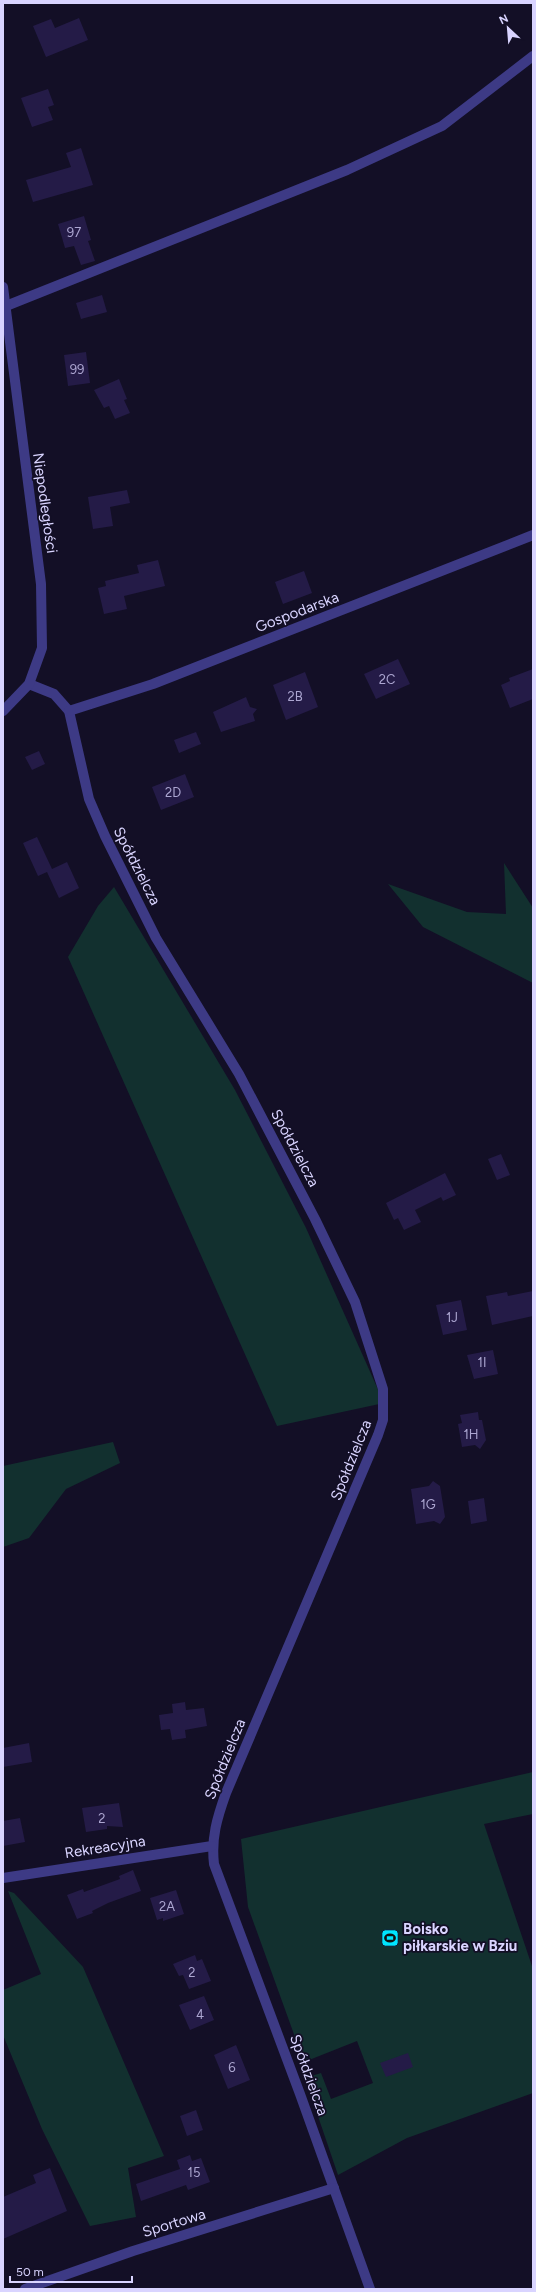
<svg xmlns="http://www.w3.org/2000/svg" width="536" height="2292" viewBox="0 0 536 2292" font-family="Figtree,sans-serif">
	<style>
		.green { fill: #12302f }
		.building { fill: #241b47 }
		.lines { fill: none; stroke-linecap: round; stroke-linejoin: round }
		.minor { stroke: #3d3a85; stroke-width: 10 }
		.tertiary { stroke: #3d3a85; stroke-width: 10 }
		.labels { text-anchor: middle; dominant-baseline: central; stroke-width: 3.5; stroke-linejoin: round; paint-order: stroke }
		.number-label { font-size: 13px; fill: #aca6d1 }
		.street-label { font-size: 15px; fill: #d9d4ff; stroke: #130f26 }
		.poi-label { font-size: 15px; font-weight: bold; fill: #d9d4ff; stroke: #130f26; text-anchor: start }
	</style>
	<rect width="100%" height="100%" fill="#130f26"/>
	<g class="green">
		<polygon points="504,863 533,908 533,983 423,927 388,884 467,912 506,914"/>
		<polygon points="114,887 235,1090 306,1228 384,1403 277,1426 68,957 98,906"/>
		<polygon points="113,1442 120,1463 66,1489 29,1538 3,1547 3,1466"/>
		<polygon points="533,1772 533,1814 484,1824 533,1969 533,2093 407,2138 338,2175 305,2078 321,2073 331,2099 373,2083 357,2041 304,2062 248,1907 241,1839"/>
		<polygon points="8,1891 14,1893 83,1967 164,2156 128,2168 136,2217 90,2226 42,2129 3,2035 3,1990 41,1974"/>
	</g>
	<g class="building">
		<polygon points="79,18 88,40 46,57 33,26 51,19 55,28"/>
		<polygon points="48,89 54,105 48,107 53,120 32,127 21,98"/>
		<polygon points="81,148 93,185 33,202 26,180 71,167 66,153"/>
		<polygon points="84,216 91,240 88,241 95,261 81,265 74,246 65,248 58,224"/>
		<polygon points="102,295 107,312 81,319 76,303"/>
		<polygon points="86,352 90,383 68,386 64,355"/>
		<polygon points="119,379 127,399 124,400 130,413 115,419 109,406 104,408 94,390"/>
		<polygon points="127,490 130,503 110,507 113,526 93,529 88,497"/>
		<polygon points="158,560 165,586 124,596 127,609 104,614 98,588 106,586 105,581 139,573 137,565"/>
		<polygon points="304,571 312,593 283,604 275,582"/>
		<polygon points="398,659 410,684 376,699 364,674"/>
		<polygon points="533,669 533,699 510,708 501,685 510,681 509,678"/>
		<polygon points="305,672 318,707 286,720 273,685"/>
		<polygon points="246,697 250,707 257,709 253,714 255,721 221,732 213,712"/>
		<polygon points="196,732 201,744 179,753 174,740"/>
		<polygon points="39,751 45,764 32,770 25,757"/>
		<polygon points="185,774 194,797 161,810 152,787"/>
		<polygon points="37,837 52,869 67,862 79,888 59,898 47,872 38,876 23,843"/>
		<polygon points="501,1154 510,1175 497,1180 488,1159"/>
		<polygon points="445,1173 456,1195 443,1201 441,1197 415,1210 421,1222 404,1230 398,1218 394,1220 386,1203"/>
		<polygon points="533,1291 533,1316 492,1325 486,1296 507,1292 508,1296"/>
		<polygon points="461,1300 467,1330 443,1335 436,1305"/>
		<polygon points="493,1350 498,1374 474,1379 467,1355"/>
		<polygon points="478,1412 479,1420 482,1420 486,1440 480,1449 475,1445 462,1447 458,1424 462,1423 460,1415"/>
		<polygon points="433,1481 440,1486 445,1517 440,1524 434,1521 416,1524 411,1489 429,1486"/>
		<polygon points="484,1498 487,1521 471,1524 468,1501"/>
		<polygon points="185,1702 186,1710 204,1708 207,1726 185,1730 186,1738 172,1740 170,1729 161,1730 159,1715 173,1713 172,1704"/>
		<polygon points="29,1743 32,1762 3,1767 3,1748"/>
		<polygon points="119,1803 123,1827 107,1826 107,1829 86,1832 82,1808"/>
		<polygon points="20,1818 25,1842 3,1846 3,1821"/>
		<polygon points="133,1870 141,1891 108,1903 92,1911 93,1913 77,1919 67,1895 83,1889 84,1892 120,1879 119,1876"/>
		<polygon points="176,1890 184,1914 163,1921 163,1918 157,1920 150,1898"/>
		<polygon points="195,1955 197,1961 202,1959 211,1981 189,1989 183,1975 179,1976 173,1964"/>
		<polygon points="204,1996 214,2020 190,2030 179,2005"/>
		<polygon points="236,2045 250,2080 228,2089 214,2055"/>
		<polygon points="408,2053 413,2067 386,2077 380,2063"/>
		<polygon points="196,2110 203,2130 187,2136 180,2116"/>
		<polygon points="190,2155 192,2161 201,2158 210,2182 188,2190 186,2185 141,2201 136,2184 180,2169 177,2160"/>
		<polygon points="50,2168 67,2211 3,2239 3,2197 36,2183 33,2175"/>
	</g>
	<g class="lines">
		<g class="minor">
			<polyline points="6,306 347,170 442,126 533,56"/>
			<path d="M29,684L54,694L69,711L89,799L105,836L156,938L239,1074L315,1219L355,1302L383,1389V1420L378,1435L226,1793C217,1818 211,1838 214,1864L300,2094L370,2289"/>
			<polyline points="69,711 153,684 533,535"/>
			<polyline points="3,1878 212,1846"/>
			<polyline points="25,2289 133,2251 334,2188"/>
		</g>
		<polyline class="tertiary" points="3,287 41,584 42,648 29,684 3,711"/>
	</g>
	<defs>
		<symbol id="stadium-square" viewBox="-11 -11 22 22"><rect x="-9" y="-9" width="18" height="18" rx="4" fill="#00e5ff" stroke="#130f26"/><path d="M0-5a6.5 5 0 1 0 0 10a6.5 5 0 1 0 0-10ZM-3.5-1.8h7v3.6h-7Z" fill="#111"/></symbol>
	</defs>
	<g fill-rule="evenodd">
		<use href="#stadium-square" x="380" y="1928" width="20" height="20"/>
	</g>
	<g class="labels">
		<g class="number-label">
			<text x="74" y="232">97</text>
			<text x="77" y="369">99</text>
			<text x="387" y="679">2C</text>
			<text x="295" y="696">2B</text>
			<text x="173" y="792">2D</text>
			<text x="452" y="1317">1J</text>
			<text x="482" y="1362">1I</text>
			<text x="471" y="1434">1H</text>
			<text x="428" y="1504">1G</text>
			<text x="102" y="1818">2</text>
			<text x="167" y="1906">2A</text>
			<text x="192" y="1972">2</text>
			<text x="200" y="2014">4</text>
			<text x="232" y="2067">6</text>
			<text x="194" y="2172">15</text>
		</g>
		<g class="street-label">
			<text transform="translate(45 503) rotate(82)">Niepodległości</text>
			<text transform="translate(297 612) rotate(-21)">Gospodarska</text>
			<text transform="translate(137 866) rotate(63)">Spółdzielcza</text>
			<text transform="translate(295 1148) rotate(62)">Spółdzielcza</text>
			<text transform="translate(351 1460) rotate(-68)">Spółdzielcza</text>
			<text transform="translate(225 1759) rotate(-68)">Spółdzielcza</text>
			<text transform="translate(105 1847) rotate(-9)">Rekreacyjna</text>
			<text transform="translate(309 2075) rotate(70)">Spółdzielcza</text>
			<text transform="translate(174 2223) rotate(-17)">Sportowa</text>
		</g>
		<g class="poi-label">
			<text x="403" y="1929">Boisko<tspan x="403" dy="17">piłkarskie w Bziu</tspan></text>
		</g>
	</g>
	<rect width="536" height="2292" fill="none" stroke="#d9d4ff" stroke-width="8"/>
	<g transform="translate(508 28) rotate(334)" stroke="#130f26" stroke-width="3" paint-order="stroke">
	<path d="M0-3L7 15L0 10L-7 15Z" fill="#d9d4ff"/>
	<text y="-6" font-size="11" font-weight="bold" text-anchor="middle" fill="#d9d4ff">N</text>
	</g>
	<path d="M10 2276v6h122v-6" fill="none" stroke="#d9d4ff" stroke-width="2"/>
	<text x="16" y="2276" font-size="12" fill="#d9d4ff" stroke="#130f26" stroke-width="3" paint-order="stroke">50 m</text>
</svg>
